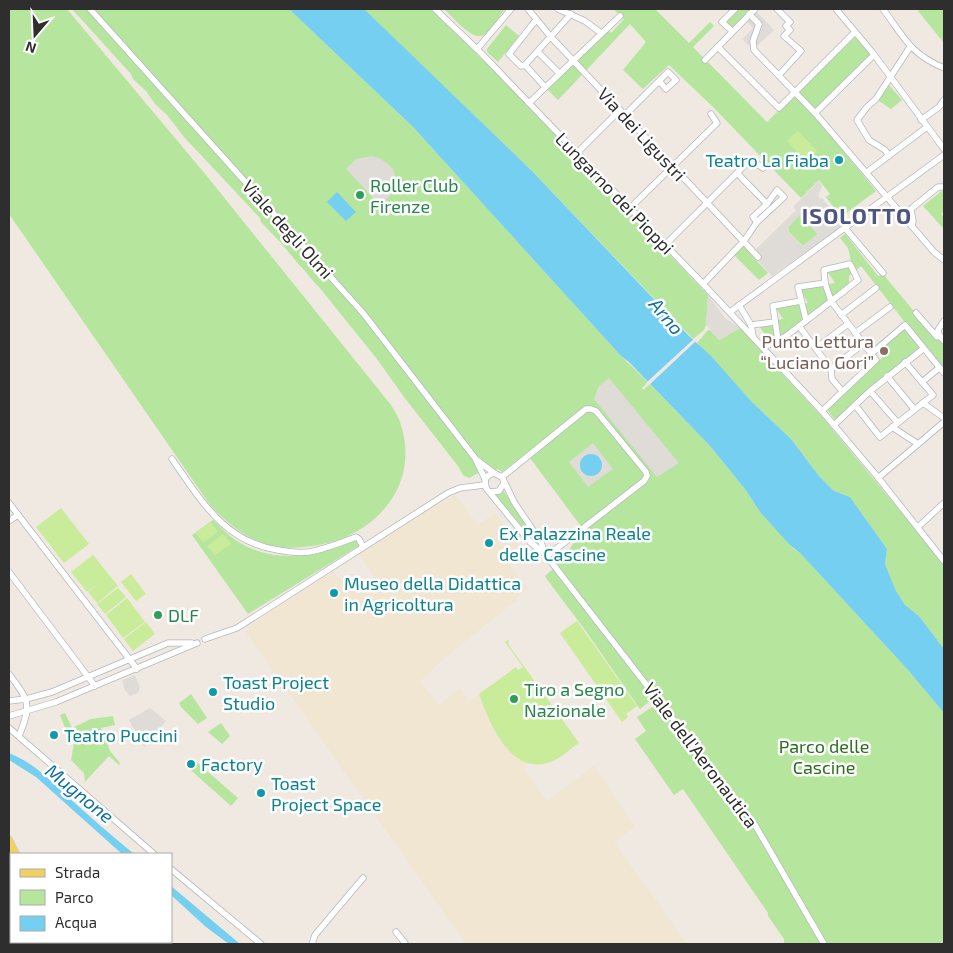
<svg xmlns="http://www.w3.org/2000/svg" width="953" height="953" viewBox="0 0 953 953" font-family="'Exo 2',sans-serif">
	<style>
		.education { fill: #f0e6d1 }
		.green { fill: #b6e59e }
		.pitch { fill: #c9ec9a }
		.plaza { fill: #dfdcd8; fill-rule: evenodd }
		.water { fill: #75cff0 }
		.pier { fill: #efe9e1 }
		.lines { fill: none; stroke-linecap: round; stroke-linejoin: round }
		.minor-casing { stroke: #b4b7c1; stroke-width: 7 }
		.major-casing { stroke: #c9c9c9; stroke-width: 8 }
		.minor { stroke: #fff; stroke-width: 5.5 }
		.major { stroke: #f2d163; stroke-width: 7 }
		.culture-dot { fill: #0f9aa8; stroke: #fff; stroke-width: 2 }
		.leisure-dot { fill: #2e9e5b; stroke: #fff; stroke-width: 2 }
		.education-dot { fill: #8d6e63; stroke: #fff; stroke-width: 2 }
		.labels { text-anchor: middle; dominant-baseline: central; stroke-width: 5; stroke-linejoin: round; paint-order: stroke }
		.street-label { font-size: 18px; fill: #2e2e2e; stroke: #fff }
		.culture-label { font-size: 18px; fill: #0d838f; stroke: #fff; text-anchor: start }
		.leisure-label { font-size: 18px; fill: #27864d; stroke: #fff; text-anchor: start }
		.education-label { font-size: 18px; fill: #785e54; stroke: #fff; text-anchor: end }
		.park-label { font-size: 18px; fill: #2c6e1b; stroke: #fff }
		.water-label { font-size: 19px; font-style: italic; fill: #0d6fa3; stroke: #fff }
		.district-label { font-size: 22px; font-weight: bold; letter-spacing: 1px; fill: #4d5680; stroke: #fff }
	</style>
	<rect width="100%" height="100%" fill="#efe9e1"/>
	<polygon class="education" points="455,495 478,525 495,513 519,545 504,557 527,588 516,598 517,600 441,661 420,681 439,705 460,688 469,701 479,694 485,710 515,758 527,762 524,769 547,801 594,766 635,827 614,842 687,944 466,944 245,631 265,615 334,571 343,584 348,581 354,590 374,577 359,554 443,500 445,503"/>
	<g class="green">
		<path d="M9,9H67L206,175L391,405C394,410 398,416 400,422C422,486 374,538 312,546C297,548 280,549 266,544C243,537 226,522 210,505L9,214Z"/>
		<path d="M72,9H289L413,127L621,356L648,382L642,388L643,390L650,384L710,446L745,489L760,512L794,549L801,554L908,670L944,713V944H784V939L768,916V913L683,789L674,795L635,739L646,731L637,717L652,707L656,711L649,702L640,709L585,630L546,578L545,576L560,563L573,544L586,533L530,458L525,455L502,472L498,469L490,472L484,470L469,478L463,475L458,466L404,397L377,359L319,287C310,279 308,273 300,266L281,243L261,222L260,218L184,137L167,115L155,104L146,91L133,79L131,74Z"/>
		<polygon points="363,9 431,9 505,82 708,295 706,325 704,330 693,339 532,171"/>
		<path d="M444,9H505C499,16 493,28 485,34C474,44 452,16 444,9Z"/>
		<polygon points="613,9 655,9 689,43 710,22 714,26 693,47 767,122 796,93 876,191 841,217 826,197 830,194 819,180 801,198 714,108 669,65 643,89 623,70 646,42 630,24 558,100 547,89 607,29 611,33 624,19"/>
		<polygon points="737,9 749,9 751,11 732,29 724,22"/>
		<polygon points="920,9 944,9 944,43 918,11"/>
		<polygon points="506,25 519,36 498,62 487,52 487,49"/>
		<polygon points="855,37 871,55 815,110 798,92"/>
		<polygon points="889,85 902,100 891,109 879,101"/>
		<polygon points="943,190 944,211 941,214 944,217 944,229 923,206"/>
		<polygon points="799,215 818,234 803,246 789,232 789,226"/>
		<polygon points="845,234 878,276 883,274 937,339 939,339 944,345 944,369 924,347 836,421 827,410 883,357 877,349 907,325 861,266 849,276 849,283 781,337 765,335 757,323 783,319 776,308 808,303 800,289 835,283 827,271 852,265 848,248 840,238"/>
		<polygon points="743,246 768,273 759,280 734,255"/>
		<polygon points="740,328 824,419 944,564 944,649 919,616 905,605 896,591 885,564 887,549 850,497 834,491 819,476 791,439 751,401 697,343 708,330 710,330 719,340"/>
		<polygon points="503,490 539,544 538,545 496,496"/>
		<path d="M213,520C219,525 224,531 230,536C269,566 315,558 356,540L360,545L248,614L192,535Z"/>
		<polygon points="191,694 207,718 198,724 181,707 179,703"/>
		<polygon points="65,713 72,728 91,719 113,716 115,725 101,728 110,751 120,763 119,765 109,756 82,785 85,781 84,773 71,760 76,732 65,728 60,715"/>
		<polygon points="221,723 230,736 222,744 208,732"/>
		<polygon points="192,758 238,798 231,806 185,765"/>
	</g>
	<g class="pitch">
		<polygon points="798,131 817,151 806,161 787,141"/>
		<polygon points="61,508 89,544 64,563 36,527"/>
		<polygon points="211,522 218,532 203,543 196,533"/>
		<polygon points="223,534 231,544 215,555 207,546"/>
		<polygon points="93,555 118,586 97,603 88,592 100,582 87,592 71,572"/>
		<polygon points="131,574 146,594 136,601 121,582"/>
		<polygon points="118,588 126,597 105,614 97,604"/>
		<polygon points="127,598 145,622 123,638 106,615"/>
		<polygon points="577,621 637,706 626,714 628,717 622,722 560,633"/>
		<polygon points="146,622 155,634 133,651 124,639"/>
		<path d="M508,640L509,643L508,644L579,743C570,749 562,757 553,761C512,779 489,723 479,694L516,667L518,670L523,667L505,642Z"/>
	</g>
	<g class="plaza">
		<polygon points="756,11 774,30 753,50 742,39 753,28 746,21"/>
		<polygon points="372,156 381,159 388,164 393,169 396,179 392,194 380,205 346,169 356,159"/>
		<path d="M819,181L822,186L818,197L823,199L832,211L833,218L839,217L845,224L772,276L751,254L796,210L793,207ZM799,216L818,234L803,246L789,233V226Z"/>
		<polygon points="708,295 725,318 740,328 719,340 706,325"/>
		<polygon points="609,378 678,462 679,463 657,477 594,399 599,386"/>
		<path d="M593,443L613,469L588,487L569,462ZM585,456L600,461V470L596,474L593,476L584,473L581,471L580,461Z"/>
		<polygon points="135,675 140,687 138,693 130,696 125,690 122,680"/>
		<polygon points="150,708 166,721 144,747 129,720"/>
	</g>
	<g class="water">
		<polygon points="289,9 364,9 532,171 690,337 711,356 751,401 791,439 819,476 834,491 850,497 887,549 885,564 896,591 905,605 919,616 944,649 944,713 908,670 801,554 789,544 760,512 745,489 710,446 629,362 621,356 413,127"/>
		<polygon points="337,192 356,212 346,221 327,202"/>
		<circle cx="591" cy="465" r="11"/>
		<path d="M9,753C34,763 47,778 67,796C89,816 111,835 134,854H122L36,777L9,760Z"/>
		<polygon points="171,886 240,944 229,944 206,927 171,895"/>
	</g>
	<polygon class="pier" points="695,338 697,340 648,386 646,383"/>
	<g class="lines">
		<defs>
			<g id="minor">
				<polyline points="90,9 363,313 475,458 485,479"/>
				<polyline points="435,9 481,53 703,284 822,411 876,475 944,561"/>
				<polyline points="528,9 551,37 758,257"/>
				<polyline points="558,9 585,21 601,33"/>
				<polyline points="777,9 790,22 786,26 790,30 784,36 801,51 779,75"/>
				<polyline points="836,9 872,52 944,149"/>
				<path d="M883,9C904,37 910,54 944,68"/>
				<polyline points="749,14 759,24 753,41 754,50 815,113 934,252 944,260"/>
				<polyline points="536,20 509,54 521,66 525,65 545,87"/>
				<polyline points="732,31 722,22 735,9"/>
				<polyline points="718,47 779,108 855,32"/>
				<polyline points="477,49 511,9"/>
				<polyline points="538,52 559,73"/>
				<polyline points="705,60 755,9"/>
				<polyline points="525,65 571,14"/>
				<polyline points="529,103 620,16"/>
				<polyline points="815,113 874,55"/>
				<polyline points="625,115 659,81 666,89 676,80 668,72 659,81"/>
				<polyline points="921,120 939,107 944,100"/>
				<polyline points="577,153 620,110"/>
				<polyline points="889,156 885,150 869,140 857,120 867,107 876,99 910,47"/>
				<polyline points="867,172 927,127"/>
				<polyline points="737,173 767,204"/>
				<polygon points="777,190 784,197 757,222 753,217 767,204"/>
				<polyline points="630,208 717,123 711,114"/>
				<polyline points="912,226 913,221 911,210 912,208 938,187 944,187"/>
				<polyline points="845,228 883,273"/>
				<polyline points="665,245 749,161 757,164 763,168"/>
				<polyline points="703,284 744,241 757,222"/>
				<polyline points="739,305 751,325 753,336"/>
				<polyline points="730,312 944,155"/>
				<polyline points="916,313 937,337 940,336"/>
				<polyline points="841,315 876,288"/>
				<polyline points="806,320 798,287 825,283"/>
				<polyline points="944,321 938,330 939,335 944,341"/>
				<polyline points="751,325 775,322"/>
				<polyline points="799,326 831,369"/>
				<polyline points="855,333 890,307"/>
				<polyline points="778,341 773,306 801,301"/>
				<path d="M763,347C782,341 797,328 812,316C828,304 843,292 858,280L850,264L824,270L825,283L831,301L876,360L822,411"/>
				<polyline points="816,348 848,324"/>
				<polyline points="871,354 905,325 944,373"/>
				<polyline points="831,369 863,344"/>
				<polyline points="831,369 832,379 842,391"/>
				<polyline points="887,376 914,409"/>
				<polyline points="922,382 939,368"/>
				<polyline points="870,391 897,422"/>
				<polyline points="923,403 944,418"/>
				<polyline points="855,405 880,437 933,395 905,362"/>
				<polyline points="834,425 870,391 923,349"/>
				<polyline points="892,427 918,444"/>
				<path d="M172,459C201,500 224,542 278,550C288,552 299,553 309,552C325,549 340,543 356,537L359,539L363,547"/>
				<polyline points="477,460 494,473 502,477 514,502 541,542 545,554"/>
				<polyline points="494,473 489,475 485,479 486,488 530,542 545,554 755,825 824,944"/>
				<polyline points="502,477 586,409 591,409 596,411 646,472 647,476 644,481 547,556"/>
				<polyline points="878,478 944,422"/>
				<polyline points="490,492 499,491 504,483"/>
				<polyline points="9,503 137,669"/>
				<polyline points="9,521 18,515"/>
				<polyline points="918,527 944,503"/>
				<polyline points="9,572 95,686"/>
				<polyline points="205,639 237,628 448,493 460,488 484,485"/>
				<path d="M9,674C29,701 32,704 19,736"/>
				<polyline points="9,701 26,699 52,692 168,643 192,643"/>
				<polyline points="9,716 56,702 197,643"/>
				<polyline points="9,728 154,854"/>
				<polyline points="171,869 261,944"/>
				<polyline points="396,932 405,943 404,944"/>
				<polyline points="136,944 141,942"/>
				<polyline points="312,944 315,935 363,878"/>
			</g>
			<g id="major">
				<polyline points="9,840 16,854"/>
				<polyline points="9,852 11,856"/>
				<polyline points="37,942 37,944"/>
			</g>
		</defs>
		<use href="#minor" class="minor-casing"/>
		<use href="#major" class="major-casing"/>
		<use href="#minor" class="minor"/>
		<use href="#major" class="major"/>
	</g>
	<g class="culture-dot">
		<circle cx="839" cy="160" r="5"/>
		<circle cx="489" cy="543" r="5"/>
		<circle cx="334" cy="593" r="5"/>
		<circle cx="213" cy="692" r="5"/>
		<circle cx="54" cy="735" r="5"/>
		<circle cx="191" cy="764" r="5"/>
		<circle cx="261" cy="793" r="5"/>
	</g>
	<g class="leisure-dot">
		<circle cx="360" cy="195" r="5"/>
		<circle cx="158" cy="615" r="5"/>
		<circle cx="514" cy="699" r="5"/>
	</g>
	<circle class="education-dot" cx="884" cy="351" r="5"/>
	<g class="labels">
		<g class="street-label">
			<text transform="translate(642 134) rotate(47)">Via dei Ligustri</text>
			<text transform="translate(615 193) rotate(46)">Lungarno dei Pioppi</text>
			<text transform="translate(288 229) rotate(48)">Viale degli Olmi</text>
			<text transform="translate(701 755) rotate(53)">Viale dell'Aeronautica</text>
		</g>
		<g class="culture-label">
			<text x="829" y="160" text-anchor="end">Teatro La Fiaba</text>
			<text x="499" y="533">Ex Palazzina Reale<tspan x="499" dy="21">delle Cascine</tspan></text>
			<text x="344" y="583">Museo della Didattica<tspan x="344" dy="21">in Agricoltura</tspan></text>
			<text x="223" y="682">Toast Project<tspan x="223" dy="21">Studio</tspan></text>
			<text x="64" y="735">Teatro Puccini</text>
			<text x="201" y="764">Factory</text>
			<text x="271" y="783">Toast<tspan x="271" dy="21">Project Space</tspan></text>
		</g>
		<g class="leisure-label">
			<text x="370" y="185">Roller Club<tspan x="370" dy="21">Firenze</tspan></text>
			<text x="168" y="615">DLF</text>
			<text x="524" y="689">Tiro a Segno<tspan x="524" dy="21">Nazionale</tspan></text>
		</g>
		<g class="education-label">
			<text x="874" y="341">Punto Lettura<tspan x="874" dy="21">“Luciano Gori”</tspan></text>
		</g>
		<g class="park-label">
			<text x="824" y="746">Parco delle<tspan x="824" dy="21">Cascine</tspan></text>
		</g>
		<g class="water-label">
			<text transform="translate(667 316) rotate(50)">Arno</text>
			<text transform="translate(80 793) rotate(39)">Mugnone</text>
		</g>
		<g class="district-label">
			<text x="857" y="215">ISOLOTTO</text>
		</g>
	</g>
	<rect width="953" height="953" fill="none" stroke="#2e2e2e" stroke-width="20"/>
	<rect x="10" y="853" width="162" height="90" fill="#ffffff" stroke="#ababab"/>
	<rect x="20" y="869" width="25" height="8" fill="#f2d163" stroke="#ababab"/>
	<text x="55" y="878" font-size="15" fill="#2e2e2e">Strada</text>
	<rect x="20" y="890" width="25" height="15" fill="#b6e59e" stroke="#ababab"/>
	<text x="55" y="903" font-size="15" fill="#2e2e2e">Parco</text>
	<rect x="20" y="916" width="25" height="15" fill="#75cff0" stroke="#ababab"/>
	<text x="55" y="928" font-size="15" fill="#2e2e2e">Acqua</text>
	<g transform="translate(35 35) rotate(199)" stroke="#ffffff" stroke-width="4" paint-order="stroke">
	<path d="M0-4L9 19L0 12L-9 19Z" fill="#2e2e2e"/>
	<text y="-8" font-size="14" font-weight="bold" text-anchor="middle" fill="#2e2e2e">N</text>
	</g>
</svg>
